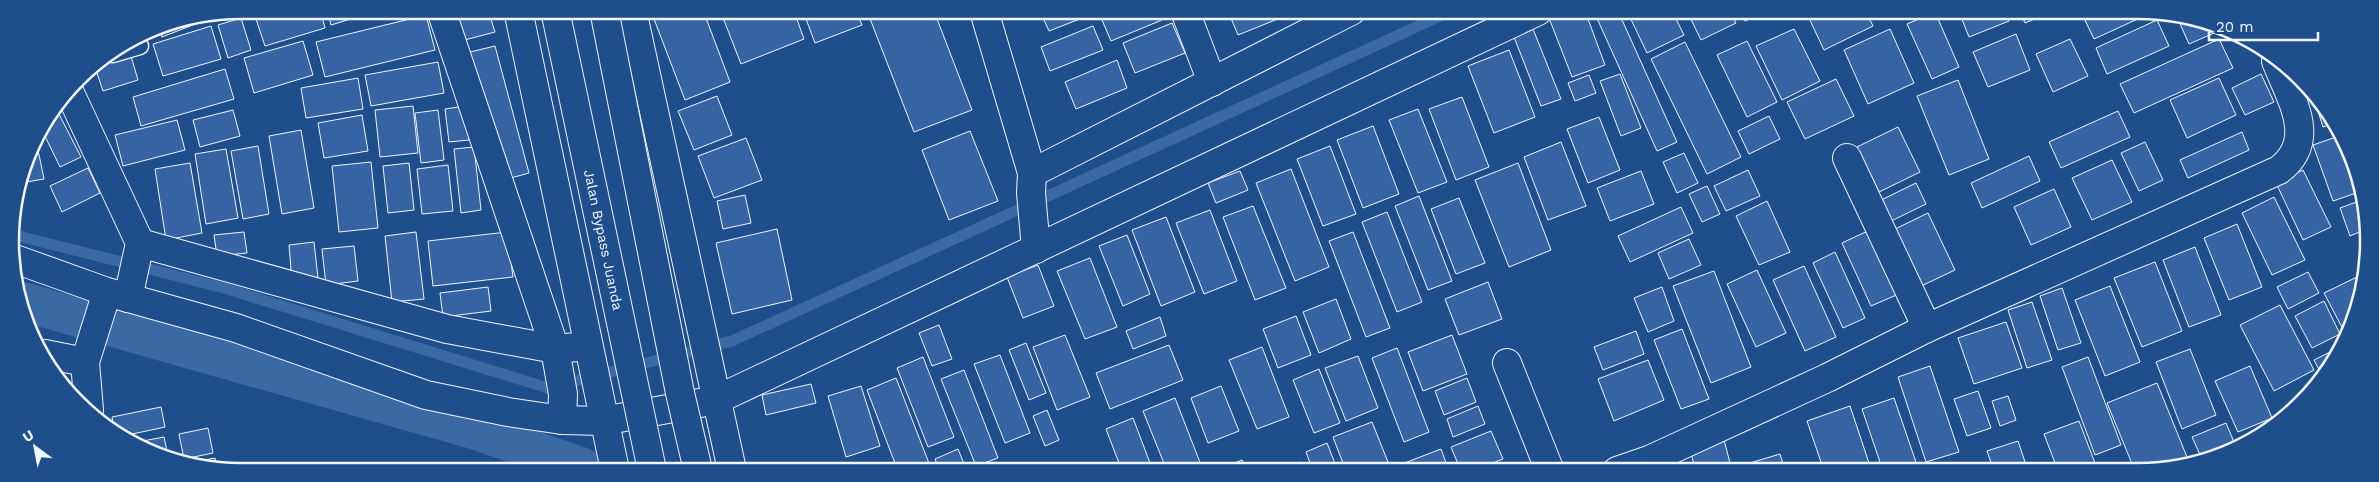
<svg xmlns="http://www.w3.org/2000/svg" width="2379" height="482" viewBox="0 0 2379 482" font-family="'Work Sans',sans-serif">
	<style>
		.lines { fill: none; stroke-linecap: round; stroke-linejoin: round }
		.stream { stroke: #3b69a3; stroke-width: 11 }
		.canal { stroke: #3b69a3; stroke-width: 39 }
		.building { fill: #3563a3; stroke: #f2f6ff }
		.service-casing { stroke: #f2f6ff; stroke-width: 19 }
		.minor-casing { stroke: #f2f6ff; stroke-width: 30 }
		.tertiary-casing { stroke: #f2f6ff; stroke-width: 30 }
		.service { stroke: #1f4e8c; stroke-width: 16 }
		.minor { stroke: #1f4e8c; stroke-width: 28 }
		.tertiary { stroke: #1f4e8c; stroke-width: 28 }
		.trunk-bridge-casing { stroke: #f2f6ff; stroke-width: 30; stroke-linecap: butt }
		.trunk-bridge { stroke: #1f4e8c; stroke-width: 28 }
		.labels { text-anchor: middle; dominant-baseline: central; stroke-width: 4; stroke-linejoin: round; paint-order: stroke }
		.street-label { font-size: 14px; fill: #f2f6ff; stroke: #1f4e8c }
		.rim { fill: none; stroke: #f2f6ff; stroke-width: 2.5 }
	</style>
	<rect width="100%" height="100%" fill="#1f4e8c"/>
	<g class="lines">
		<polyline class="stream" points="11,234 224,288 548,388 732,341 1451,11"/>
		<polyline class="canal" points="20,301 475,430 582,467"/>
	</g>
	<g class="building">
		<polygon points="288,10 320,10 325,28 265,46 256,19"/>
		<polygon points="327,10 380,10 331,25"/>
		<polygon points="448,10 488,10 495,32 457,42"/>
		<polygon points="676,10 703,10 730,82 685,100 654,19"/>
		<polygon points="720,10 794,11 804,39 741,64"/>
		<polygon points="803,11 856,11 862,25 815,43"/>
		<polygon points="867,11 934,11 972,110 914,132"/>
		<polygon points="1040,11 1088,11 1090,15 1049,31"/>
		<polygon points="1125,11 1158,11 1162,20 1111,41 1102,20"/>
		<polygon points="1228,11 1295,11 1295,12 1238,35"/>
		<polygon points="1567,11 1585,11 1605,65 1572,77 1549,18"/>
		<polygon points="1602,11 1618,11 1677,142 1657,151 1595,14"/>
		<polygon points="1627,11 1672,11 1684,35 1647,53"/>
		<polygon points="1687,11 1730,12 1736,23 1701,40"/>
		<polygon points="1740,12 1764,12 1745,21"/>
		<polygon points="1816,12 1866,12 1873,26 1824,50 1808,16"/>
		<polygon points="1935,12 1959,67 1932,79 1907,24"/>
		<polygon points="1959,12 2005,12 2009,21 1969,37"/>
		<polygon points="2020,12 2051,12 2025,23"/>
		<polygon points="2081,12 2153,12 2094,39"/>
		<polygon points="221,14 162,37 158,26"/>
		<polygon points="426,15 435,50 325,77 316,42"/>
		<polygon points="2180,16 2221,30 2189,44 2177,17"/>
		<polygon points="241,18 251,50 228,58 218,25"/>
		<polygon points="2157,20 2169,46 2107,74 2096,48"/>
		<polygon points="1172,23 1185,53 1135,73 1123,43"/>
		<polygon points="211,26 221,59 163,76 153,44"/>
		<polygon points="1093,26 1103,50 1050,71 1041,47"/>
		<polygon points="1533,29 1561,99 1541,106 1514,37"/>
		<polygon points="1794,29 1820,81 1782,100 1756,46"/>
		<polygon points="1890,29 1914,83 1868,104 1844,50"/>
		<polygon points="2016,34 2030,70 1988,87 1973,52"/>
		<polygon points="2070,39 2088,76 2053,92 2036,54"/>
		<polygon points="2219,39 2233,68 2134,113 2120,84"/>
		<polygon points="303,41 313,75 254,93 244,58"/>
		<polygon points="1747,41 1777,102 1747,117 1717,55"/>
		<polygon points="1685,42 1741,157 1707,174 1651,59"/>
		<polygon points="495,46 529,173 500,181 466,53"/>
		<polygon points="1509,50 1535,117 1494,133 1468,66"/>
		<polygon points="131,56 138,80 103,91 95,67"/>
		<polygon points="1117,60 1127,88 1076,109 1065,82"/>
		<polygon points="438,62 444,93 371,106 365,75"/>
		<polygon points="225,69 234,99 141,126 133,97"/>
		<polygon points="1620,74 1641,128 1621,136 1600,81"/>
		<polygon points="2261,74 2274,102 2245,115 2232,88"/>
		<polygon points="1589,75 1596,93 1575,101 1568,83"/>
		<polygon points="358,78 363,109 306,118 301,88"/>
		<polygon points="2219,78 2236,115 2187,138 2170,100"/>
		<polygon points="1836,79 1854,116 1805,139 1787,102"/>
		<polygon points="1958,80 1989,159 1949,175 1917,96"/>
		<polygon points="2312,92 2321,100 2333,124 2323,127"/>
		<polygon points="717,96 732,135 694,150 678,111"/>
		<polygon points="1462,97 1489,167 1456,180 1429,109"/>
		<polygon points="413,106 418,153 380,157 375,110"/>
		<polygon points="465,106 469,140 449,142 445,109"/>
		<polygon points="1418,109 1447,182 1418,193 1389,120"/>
		<polygon points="233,110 240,136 200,147 193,120"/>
		<polygon points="438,110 444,160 421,163 415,113"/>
		<polygon points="2118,111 2130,137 2061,168 2049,142"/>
		<polygon points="59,114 81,157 60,167 42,130 51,118"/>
		<polygon points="362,115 368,151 324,158 318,123"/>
		<polygon points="1769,116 1780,139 1749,154 1738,131"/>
		<polygon points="1599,117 1620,170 1588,183 1567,129"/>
		<polygon points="177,120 185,150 123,166 115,135"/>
		<polygon points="1373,126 1399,194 1363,208 1337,140"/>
		<polygon points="1898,127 1920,172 1879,192 1857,147"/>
		<polygon points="301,130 314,208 282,214 269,136"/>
		<polygon points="970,131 998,201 949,220 922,150"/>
		<polygon points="2242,132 2249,150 2188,178 2180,160"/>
		<polygon points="2339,136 2361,181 2362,191 2333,201 2313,145"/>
		<polygon points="746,138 762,180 714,198 698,156"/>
		<polygon points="36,140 44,179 20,183 28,152"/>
		<polygon points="1561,142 1586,206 1548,220 1524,157"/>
		<polygon points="2145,142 2163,180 2139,191 2121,153"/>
		<polygon points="258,146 269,214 243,219 231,151"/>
		<polygon points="1330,146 1356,214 1323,226 1297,159"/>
		<polygon points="474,147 481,210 461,213 454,149"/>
		<polygon points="226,149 238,218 206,224 195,154"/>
		<polygon points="1684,153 1698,183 1677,193 1663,162"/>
		<polygon points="2029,156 2040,181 1982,208 1971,183"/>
		<polygon points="2112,160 2132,202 2092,220 2072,178"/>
		<polygon points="371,162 378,228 339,232 332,166"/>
		<polygon points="190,163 202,233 166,240 155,169"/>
		<polygon points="409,163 414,210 388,213 383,166"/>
		<polygon points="1518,163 1551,250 1509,267 1475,180"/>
		<polygon points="448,165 453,211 422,214 417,169"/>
		<polygon points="88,168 100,193 62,212 50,186"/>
		<polygon points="1291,169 1329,267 1295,281 1256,183"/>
		<polygon points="1748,170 1760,196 1726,211 1714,186"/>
		<polygon points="2303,170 2331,227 2303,240 2276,183"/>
		<polygon points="1240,171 1248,190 1216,203 1208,183"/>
		<polygon points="1641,171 1654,204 1610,221 1597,188"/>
		<polygon points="1916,183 1926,204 1883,225 1873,204"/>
		<polygon points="1707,186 1720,214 1702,222 1689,194"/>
		<polygon points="2054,189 2071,227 2031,245 2014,207"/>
		<polygon points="745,195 751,223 723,229 717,201"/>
		<polygon points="1419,196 1452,281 1428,290 1395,206"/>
		<polygon points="2274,197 2305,260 2272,275 2242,213"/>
		<polygon points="1459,198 1485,263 1456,274 1431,209"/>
		<polygon points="2362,200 2364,230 2350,236 2340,208"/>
		<polygon points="1767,201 1790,252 1759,265 1736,216"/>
		<polygon points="1253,206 1286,288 1255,300 1223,217"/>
		<polygon points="1681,207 1693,233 1630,262 1618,236"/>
		<polygon points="1210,210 1237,281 1204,294 1176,223"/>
		<polygon points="1387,212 1422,302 1397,312 1362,222"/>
		<polygon points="1928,213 1955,270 1919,287 1891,231"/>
		<polygon points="1166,217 1195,292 1161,306 1132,230"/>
		<polygon points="2237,224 2262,287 2229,300 2204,238"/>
		<polygon points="777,229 792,300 732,314 716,243"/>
		<polygon points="1872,229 1901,293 1871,306 1842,243"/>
		<polygon points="244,232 247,253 217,256 214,235"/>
		<polygon points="416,232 424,299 392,302 385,236"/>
		<polygon points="507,232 513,277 433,286 428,241"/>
		<polygon points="1353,232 1390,328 1366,337 1329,241"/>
		<polygon points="1127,235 1150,294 1123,306 1099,246"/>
		<polygon points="1689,239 1701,265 1669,279 1658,253"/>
		<polygon points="314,242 318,278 292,281 289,245"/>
		<polygon points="354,246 358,281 326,285 322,249"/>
		<polygon points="2195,247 2221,315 2189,327 2163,260"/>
		<polygon points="1835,252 1865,318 1843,328 1813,263"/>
		<polygon points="1090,258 1117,327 1085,339 1057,271"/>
		<polygon points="2155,262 2182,331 2142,347 2114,278"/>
		<polygon points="1038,265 1054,306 1023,318 1007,277"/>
		<polygon points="1804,266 1836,337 1805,351 1773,280"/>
		<polygon points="1757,270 1786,333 1756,347 1727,284"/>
		<polygon points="1714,271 1751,367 1711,383 1673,286"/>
		<polygon points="2308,272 2319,293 2288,309 2277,287"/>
		<polygon points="2357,277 2362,287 2347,337 2324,293"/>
		<polygon points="1488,282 1502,319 1459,335 1445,299"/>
		<polygon points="2110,286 2140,362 2105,376 2075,300"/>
		<polygon points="488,287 491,311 443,317 440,293"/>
		<polygon points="1662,287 1674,321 1648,332 1634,298"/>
		<polygon points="2062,288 2081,343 2058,350 2040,296"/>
		<polygon points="1336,299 1351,339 1319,353 1303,312"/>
		<polygon points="2324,301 2340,334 2312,348 2295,316"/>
		<polygon points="2032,302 2052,360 2027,368 2008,310"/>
		<polygon points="2280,305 2314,370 2274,391 2240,325"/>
		<polygon points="1296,316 1311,355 1278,368 1263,329"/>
		<polygon points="1160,317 1166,336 1133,349 1126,331"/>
		<polygon points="2006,322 2022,368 1974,384 1958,338"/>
		<polygon points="939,325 952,359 932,366 919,333"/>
		<polygon points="1682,329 1709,399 1681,409 1654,340"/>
		<polygon points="1636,331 1644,354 1603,370 1594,347"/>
		<polygon points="1065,335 1090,397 1057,410 1033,347"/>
		<polygon points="1452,335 1467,374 1423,391 1408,352"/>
		<polygon points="1026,343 1046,393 1029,400 1009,350"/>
		<polygon points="1169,345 1183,380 1110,409 1096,373"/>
		<polygon points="2342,346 2342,347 2322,375 2314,360"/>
		<polygon points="1262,347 1289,417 1257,429 1229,360"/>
		<polygon points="1397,348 1429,432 1404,442 1372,358"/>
		<polygon points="2190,349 2216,415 2182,429 2156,362"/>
		<polygon points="1000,355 1030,433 1005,443 974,364"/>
		<polygon points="1358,356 1378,408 1346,421 1325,368"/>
		<polygon points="923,357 954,437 928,447 897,368"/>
		<polygon points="2088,357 2121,445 2095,455 2062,367"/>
		<polygon points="1648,360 1664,400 1614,421 1598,379"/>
		<polygon points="1930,366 1959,452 1926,462 1898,377"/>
		<polygon points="2250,366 2272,418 2238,432 2215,381"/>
		<polygon points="1319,369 1340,423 1314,433 1293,380"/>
		<polygon points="964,370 998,458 976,466 941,379"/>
		<polygon points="896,378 932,471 898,471 867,390"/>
		<polygon points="1467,378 1476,402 1444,415 1435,391"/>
		<polygon points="2157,383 2189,462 2153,471 2135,471 2107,403"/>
		<polygon points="811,384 816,403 766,415 762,395"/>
		<polygon points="861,386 880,446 846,457 828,396"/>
		<polygon points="1221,386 1239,431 1208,443 1191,398"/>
		<polygon points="1978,391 1991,428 1967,436 1954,399"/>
		<polygon points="2008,396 2016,420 2000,426 1992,401"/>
		<polygon points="1175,398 1201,465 1186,471 1167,471 1143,411"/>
		<polygon points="1894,398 1919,471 1883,471 1862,409"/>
		<polygon points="2304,400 2301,405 2284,417 2281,412"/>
		<polygon points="1478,406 1485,424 1453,437 1447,419"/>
		<polygon points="1850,406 1870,466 1855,471 1824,471 1807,421"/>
		<polygon points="161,407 165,427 123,436 114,429 112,417"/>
		<polygon points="1047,410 1059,440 1045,446 1033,416"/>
		<polygon points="1133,418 1153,471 1122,471 1106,429"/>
		<polygon points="2079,421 2098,471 2058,471 2044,434"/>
		<polygon points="1372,422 1388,462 1366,471 1346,471 1333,437"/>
		<polygon points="2226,423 2237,449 2202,459 2192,437"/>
		<polygon points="208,428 213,453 184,459 179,434"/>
		<polygon points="1491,431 1503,459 1473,471 1461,471 1451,447"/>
		<polygon points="164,437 168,456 139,448 132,443"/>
		<polygon points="1724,440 1730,463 1704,471 1696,471 1690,450"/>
		<polygon points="2018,441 2028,471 1994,471 1987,451"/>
		<polygon points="1327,443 1338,471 1313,471 1306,452"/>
		<polygon points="958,449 967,471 940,471 935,459"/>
		<polygon points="1441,449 1449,471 1405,471 1402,464"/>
		<polygon points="1780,454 1785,471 1745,471 1743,465"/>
		<polygon points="215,458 218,470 189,463"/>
		<polygon points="1242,460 1246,471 1214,471"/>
		<polygon points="1300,462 1304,471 1276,471"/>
		<polygon points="775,466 832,468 832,471 774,470"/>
	</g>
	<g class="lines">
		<defs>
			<polyline id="service" points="113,54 140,46"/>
			<g id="minor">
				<polyline points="441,10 555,349 563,394 562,420"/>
				<polyline points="984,11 1032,173 1031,193 1036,249"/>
				<polyline points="1185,11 1212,82"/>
				<polyline points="69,91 140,243 128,298"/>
				<polyline points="1847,158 1927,328"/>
				<polyline points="1032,173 1351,11"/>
				<polyline points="140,243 447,329 555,349 588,346"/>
				<polyline points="15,259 107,292 236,328 426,395 508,412 562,420 603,421 716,400 1538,11"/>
				<polyline points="45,354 85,362"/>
				<polyline points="1507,363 1550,471"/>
				<polyline points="89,410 85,362 107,292"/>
				<path d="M1617,471L1649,460L1827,378L1927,328L2279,170C2319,140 2290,98 2276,61"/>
			</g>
			<g id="tertiary">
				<polyline points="518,10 615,470"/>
				<polyline points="632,10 732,470"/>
			</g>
		</defs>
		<use href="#service" class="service-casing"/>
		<use href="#minor" class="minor-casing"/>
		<use href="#tertiary" class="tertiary-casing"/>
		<use href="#service" class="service"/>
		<use href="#minor" class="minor"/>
		<use href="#tertiary" class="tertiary"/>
		<defs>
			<g id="trunk-bridge">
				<path id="s1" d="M555,10L652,470"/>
				<polyline points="604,10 680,393 698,470"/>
			</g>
		</defs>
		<use href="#trunk-bridge" class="trunk-bridge-casing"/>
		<use href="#trunk-bridge" class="trunk-bridge"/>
	</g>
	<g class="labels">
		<g class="street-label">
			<text stroke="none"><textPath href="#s1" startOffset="235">Jalan Bypass Juanda</textPath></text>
		</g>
	</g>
	<path d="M0 0H2379V482H0ZM241 19H2138A222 222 0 0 1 2360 241V241A222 222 0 0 1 2138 463H241A222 222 0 0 1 19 241V241A222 222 0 0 1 241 19Z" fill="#1f4e8c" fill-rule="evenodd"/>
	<path class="rim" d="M241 19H2138A222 222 0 0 1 2360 241V241A222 222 0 0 1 2138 463H241A222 222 0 0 1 19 241V241A222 222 0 0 1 241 19Z"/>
	<g transform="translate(35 447) rotate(328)" stroke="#1f4e8c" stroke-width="4" paint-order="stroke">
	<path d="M0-4L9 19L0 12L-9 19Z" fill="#f2f6ff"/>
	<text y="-8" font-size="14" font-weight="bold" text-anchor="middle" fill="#f2f6ff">U</text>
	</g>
	<path d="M2209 32v8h109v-8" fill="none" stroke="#f2f6ff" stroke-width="2.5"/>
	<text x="2216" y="32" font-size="15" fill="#f2f6ff" stroke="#1f4e8c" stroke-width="4" paint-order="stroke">20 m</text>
</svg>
